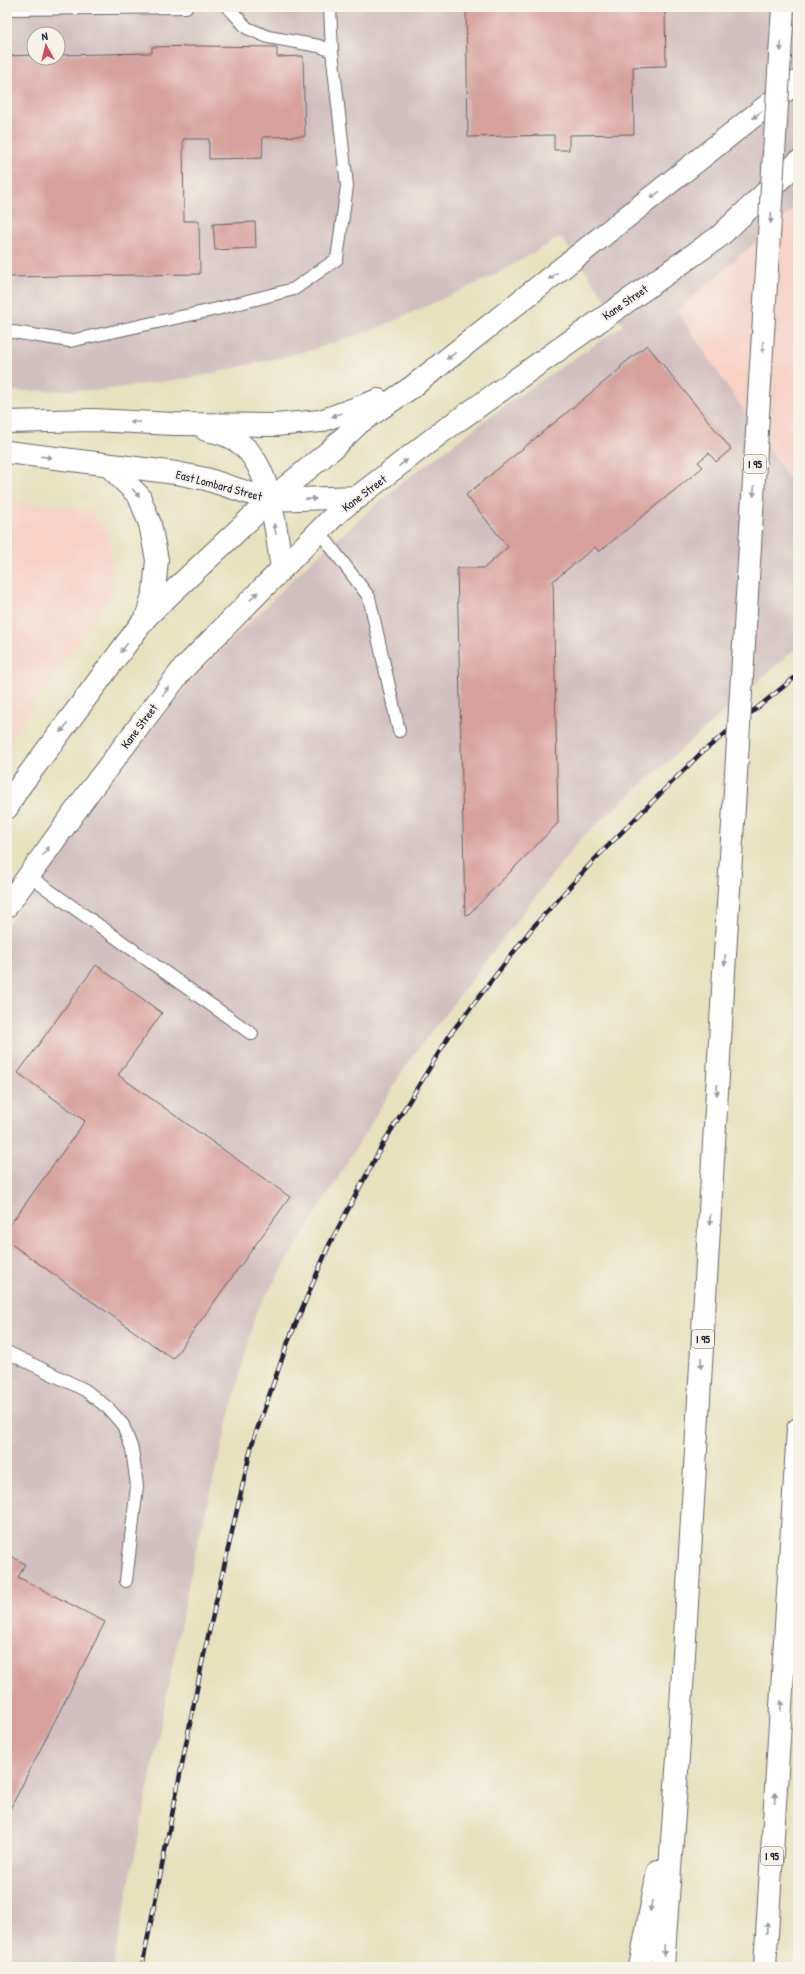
<svg xmlns="http://www.w3.org/2000/svg" width="805" height="1974" viewBox="0 0 805 1974" font-family="'Patrick Hand',sans-serif">
	<style>
		.built { fill: #f6d2c5 }
		.industrial { fill: #d1bfbf; fill-rule: evenodd }
		.building { fill: #d7a09a }
		.lines { fill: none; stroke-linecap: round; stroke-linejoin: round }
		.lane-casing { stroke: #676569; stroke-width: 14 }
		.secondary-casing { stroke: #676569; stroke-width: 24 }
		.highway-casing { stroke: #676569; stroke-width: 24 }
		.lane { stroke: #fff; stroke-width: 12 }
		.secondary { stroke: #fff; stroke-width: 22 }
		.highway { stroke: #fff; stroke-width: 22 }
		.rail-casing { stroke: #22223b; stroke-width: 4.5 }
		.rail { stroke: #f7f3e8; stroke-width: 3; stroke-dasharray: 9; stroke-linecap: butt }
		.highway-bridge-casing { stroke: #676569; stroke-width: 24; stroke-linecap: butt }
		.highway-bridge { stroke: #fff; stroke-width: 22 }
		.oneway { fill: #9c9ca7 }
		.labels { text-anchor: middle; dominant-baseline: central; stroke-width: 4; stroke-linejoin: round; paint-order: stroke }
		.shield { fill: #f7f3e8; stroke: #62616f; stroke-width: 1 }
		.shield-label { font-size: 11px; font-weight: bold; fill: #22223b }
		.street-label { font-size: 12px; fill: #22223b; stroke: #f7f3e8 }
	</style>
	<rect width="100%" height="100%" fill="#f7f3e8"/>
	<filter id="ink" filterUnits="userSpaceOnUse"><feTurbulence type="fractalNoise" baseFrequency=".025" numOctaves="2"/><feDisplacementMap in="SourceGraphic" scale="8" xChannelSelector="R" yChannelSelector="G"/><feConvolveMatrix kernelMatrix="1 2 1 2 8 2 1 2 1" color-interpolation-filters="sRGB"/></filter>
	<filter id="wash" filterUnits="userSpaceOnUse"><feTurbulence type="fractalNoise" baseFrequency=".012" numOctaves="4" result="noise"/><feDisplacementMap in="SourceGraphic" scale="16" xChannelSelector="R" yChannelSelector="G"/><feGaussianBlur stdDeviation="0.9" result="paint"/><feColorMatrix in="noise" values="0 0 0 0 0 0 0 0 0 0 0 0 0 0 0 0 0 1.4 0 .05"/><feComposite in="paint" operator="in"/></filter>
	<g filter="url(#wash)">
		<rect width="100%" height="100%" fill="#e7e1be"/>
		<g class="built">
			<polygon points="798,205 798,492 677,311"/>
			<polygon points="7,501 88,509 110,536 112,593 7,744"/>
		</g>
		<path class="industrial" d="M7,7H798V205L677,311L798,492V646L579,840L409,1061L256,1312L194,1557L113,1967H7V926L67,836L188,684L309,563L404,481L514,399L624,325L561,237L493,276L380,327L312,350L196,377L102,390L7,391ZM34,34H58V58H34Z"/>
		<g id="blocks">
			<g class="building">
				<polygon points="466,7 665,7 666,66 633,67 634,134 569,135 569,150 554,150 554,135 468,137"/>
				<polygon points="198,46 277,47 277,57 303,56 305,136 263,137 262,158 209,159 209,139 183,139 184,221 199,221 200,274 7,277 7,56 34,55 34,58 58,58 58,55 152,53 152,47"/>
				<polygon points="255,222 256,248 215,250 213,224"/>
				<polygon points="647,345 731,449 716,462 709,453 698,462 703,467 599,552 595,547 553,581 558,823 469,914 465,915 457,568 484,568 508,547 466,495 620,369 621,366"/>
				<polygon points="96,965 162,1013 118,1075 290,1197 173,1359 7,1241 7,1229 85,1121 18,1073"/>
				<polygon points="7,1554 25,1564 18,1577 105,1622 7,1815"/>
			</g>
		</g>
	</g>
	<g filter="url(#ink)">
		<use href="#blocks" fill-opacity="0" stroke="#676569" stroke-width="1"/>
		<g class="lines">
			<defs>
				<g id="lane">
					<polyline points="330,7 332,51"/>
					<polyline points="7,9 186,7"/>
					<polyline points="7,331 70,341 217,309 294,289 337,259 347,186 332,51 319,46 268,37 247,28 228,7"/>
					<polyline points="319,531 369,597 399,731"/>
					<polyline points="29,876 252,1034"/>
					<polyline points="7,1352 85,1390 108,1408 123,1425 132,1449 137,1486 126,1581"/>
				</g>
				<g id="secondary">
					<polyline points="7,422 93,420 174,424 275,425 321,421 378,400"/>
					<path d="M206,430C217,432 232,436 241,444C272,469 275,530 282,568"/>
					<polyline points="7,452 176,473 206,479 270,500 359,497"/>
					<polyline points="108,465 139,496 150,524 157,560 154,591 147,616"/>
					<polyline points="7,808 17,790 147,616 270,500 332,449 359,423 412,387 798,81"/>
					<polyline points="7,906 89,792 182,670 338,512 443,431 720,236 798,162"/>
				</g>
				<g id="highway">
					<polyline points="640,1967 658,1871"/>
					<polyline points="663,1967 678,1757 727,921"/>
					<polyline points="765,1967 798,1429"/>
				</g>
			</defs>
			<use href="#lane" class="lane-casing"/>
			<use href="#secondary" class="secondary-casing"/>
			<use href="#highway" class="highway-casing"/>
			<use href="#lane" class="lane"/>
			<use href="#secondary" class="secondary"/>
			<use href="#highway" class="highway"/>
			<defs>
				<polyline id="rail" points="142,1967 202,1663 252,1444 288,1342 329,1245 384,1142 451,1033 533,927 595,859 701,753 798,675"/>
			</defs>
			<use href="#rail" class="rail-casing"/>
			<use href="#rail" class="rail"/>
			<defs>
				<polyline id="highway-bridge" points="727,921 783,7"/>
			</defs>
			<use href="#highway-bridge" class="highway-bridge-casing"/>
			<use href="#highway-bridge" class="highway-bridge"/>
		</g>
		<defs><path id="oneway-solid" d="M-6-.8H1V-3.2L6.5 0L1 3.2V.8H-6Z"/></defs>
		<g class="oneway">
			<use href="#oneway-solid" transform="translate(781 46) rotate(93)"/>
			<use href="#oneway-solid" transform="translate(757 115) rotate(142)"/>
			<use href="#oneway-solid" transform="translate(655 195) rotate(142)"/>
			<use href="#oneway-solid" transform="translate(771 218) rotate(94)"/>
			<use href="#oneway-solid" transform="translate(553 276) rotate(142)"/>
			<use href="#oneway-solid" transform="translate(763 347) rotate(94)"/>
			<use href="#oneway-solid" transform="translate(451 356) rotate(142)"/>
			<use href="#oneway-solid" transform="translate(337 415) rotate(159)"/>
			<use href="#oneway-solid" transform="translate(135 422) rotate(-177)"/>
			<use href="#oneway-solid" transform="translate(46 457) rotate(7)"/>
			<use href="#oneway-solid" transform="translate(403 463) rotate(-38)"/>
			<use href="#oneway-solid" transform="translate(754 491) rotate(94)"/>
			<use href="#oneway-solid" transform="translate(136 493) rotate(49)"/>
			<use href="#oneway-solid" transform="translate(311 499) rotate(-1)"/>
			<use href="#oneway-solid" transform="translate(275 529) rotate(-100)"/>
			<use href="#oneway-solid" transform="translate(254 596) rotate(-46)"/>
			<use href="#oneway-solid" transform="translate(124 648) rotate(126)"/>
			<use href="#oneway-solid" transform="translate(166 691) rotate(-53)"/>
			<use href="#oneway-solid" transform="translate(64 728) rotate(127)"/>
			<use href="#oneway-solid" transform="translate(46 851) rotate(-54)"/>
			<use href="#oneway-solid" transform="translate(725 960) rotate(93)"/>
			<use href="#oneway-solid" transform="translate(717 1090) rotate(93)"/>
			<use href="#oneway-solid" transform="translate(710 1220) rotate(93)"/>
			<use href="#oneway-solid" transform="translate(701 1363) rotate(93)"/>
			<use href="#oneway-solid" transform="translate(781 1706) rotate(-86)"/>
			<use href="#oneway-solid" transform="translate(775 1798) rotate(-86)"/>
			<use href="#oneway-solid" transform="translate(651 1906) rotate(100)"/>
			<use href="#oneway-solid" transform="translate(767 1928) rotate(-86)"/>
			<use href="#oneway-solid" transform="translate(664 1950) rotate(94)"/>
		</g>
	</g>
	<g class="labels">
		<g class="shield">
			<rect x="744" y="455" width="22" height="18" rx="3"/>
			<rect x="692" y="1330" width="22" height="18" rx="3"/>
			<rect x="761" y="1847" width="22" height="18" rx="3"/>
		</g>
		<g class="shield-label">
			<text x="755" y="464">I 95</text>
			<text x="703" y="1339">I 95</text>
			<text x="772" y="1856">I 95</text>
		</g>
		<g class="street-label">
			<text transform="translate(625 302) rotate(-35)">Kane Street</text>
			<text transform="translate(219 485) rotate(15)">East Lombard Street</text>
			<text transform="translate(364 493) rotate(-37)">Kane Street</text>
			<text transform="translate(139 726) rotate(-53)">Kane Street</text>
		</g>
	</g>
	<rect width="805" height="1974" fill="none" stroke="#f7f3e8" stroke-width="24"/>
	<g transform="translate(46 46) rotate(352)"><circle r="19" fill="#f7f3e8" stroke="#a29fa3"/>
	<path d="M0-3L7 15L0 10L-7 15Z" fill="#d1495b"/>
	<text y="-6" font-size="11" font-weight="bold" text-anchor="middle" fill="#22223b">N</text>
	</g>
</svg>
